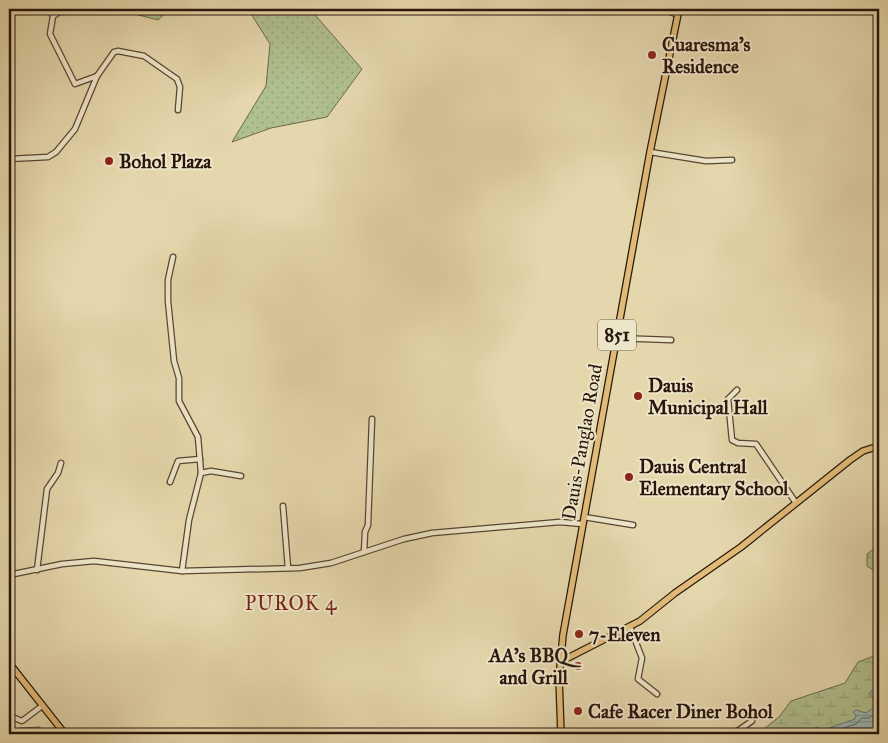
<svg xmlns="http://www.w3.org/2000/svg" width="888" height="743" viewBox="0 0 888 743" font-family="'IM FELL Great Primer',serif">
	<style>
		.grass { fill: url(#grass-dots); stroke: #6c6a4c }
		.forest { fill: url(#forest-firs); stroke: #6c6a4c }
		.wetland { fill: url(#wetland-marsh); stroke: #6c6a4c }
		.water { fill: url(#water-rules); stroke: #6c7771 }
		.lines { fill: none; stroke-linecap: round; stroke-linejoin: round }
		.shore { stroke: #616660; stroke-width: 1 }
		.minor-casing { stroke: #574634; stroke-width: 7 }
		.major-casing { stroke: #28160c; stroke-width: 8 }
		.minor { stroke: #ede5c8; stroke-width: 4.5 }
		.major { stroke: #e2bc76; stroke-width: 5.5 }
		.poi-dot { fill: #8f2418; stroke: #ede5c8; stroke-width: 2 }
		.labels { text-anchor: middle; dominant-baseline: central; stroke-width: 4; stroke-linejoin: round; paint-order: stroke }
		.shield { fill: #ede5c8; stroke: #635444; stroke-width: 1 }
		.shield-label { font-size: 18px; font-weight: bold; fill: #28160c }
		.poi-label { font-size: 19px; font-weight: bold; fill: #28160c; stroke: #ede5c8; text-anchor: start }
		.street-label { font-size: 19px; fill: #28160c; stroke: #ede5c8 }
		.neighbourhood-label { font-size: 20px; letter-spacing: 1px; fill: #7a1f14; stroke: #ede5c8 }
	</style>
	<defs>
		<pattern id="grass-dots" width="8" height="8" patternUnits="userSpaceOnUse" patternTransform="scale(1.25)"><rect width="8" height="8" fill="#afbf8d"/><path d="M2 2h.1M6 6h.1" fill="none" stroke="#97a378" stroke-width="1.8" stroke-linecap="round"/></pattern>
		<pattern id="forest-firs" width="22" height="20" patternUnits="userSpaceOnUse" patternTransform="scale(1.25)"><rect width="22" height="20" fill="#afbf8d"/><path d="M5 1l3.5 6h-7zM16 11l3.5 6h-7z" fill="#97a378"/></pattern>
		<pattern id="wetland-marsh" width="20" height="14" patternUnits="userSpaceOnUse" patternTransform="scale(1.25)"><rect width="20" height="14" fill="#afbf8d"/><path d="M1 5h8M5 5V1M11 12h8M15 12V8" fill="none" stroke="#97a378"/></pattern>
		<pattern id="water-rules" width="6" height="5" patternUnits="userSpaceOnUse" patternTransform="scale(1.25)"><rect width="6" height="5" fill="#9ab7b4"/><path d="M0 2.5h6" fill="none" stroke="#7e9491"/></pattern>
	</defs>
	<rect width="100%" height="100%" fill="#e4d7ab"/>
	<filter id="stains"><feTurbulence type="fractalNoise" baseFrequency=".004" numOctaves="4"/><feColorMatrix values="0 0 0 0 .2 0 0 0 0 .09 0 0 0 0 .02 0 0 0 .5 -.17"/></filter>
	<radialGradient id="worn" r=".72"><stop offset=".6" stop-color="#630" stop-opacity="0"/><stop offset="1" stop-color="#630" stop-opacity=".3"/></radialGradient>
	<g class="grass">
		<polygon points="115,9 170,9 158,20"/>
		<polygon points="248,9 310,9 362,69 327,117 271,128 232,142 266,86 270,44"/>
	</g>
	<polygon class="forest" points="40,727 43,734 19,734 19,728"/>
	<g class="wetland">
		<polygon points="879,545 879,574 867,566 867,554"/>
		<polygon points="879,654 879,713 824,734 762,734 760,732 779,717 791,701 845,683 858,662"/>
	</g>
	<polygon class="water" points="872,690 879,690 879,734 811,734 816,727 823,730 855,719 856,715 853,712 856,710 866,713 874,708 874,700 870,694"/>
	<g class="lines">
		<polyline class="shore" points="825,734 856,724 862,718 869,718 878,711 879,703"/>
		<defs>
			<g id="minor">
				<polyline points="663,9 678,15"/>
				<polyline points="53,16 64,9"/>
				<polyline points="97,76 114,52 118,51 144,56 177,79 180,87 178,110"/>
				<polyline points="650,152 706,161 732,160"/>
				<polyline points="9,159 48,157 56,152 75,129 97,76 75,84 50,34 53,16 50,9"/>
				<polyline points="173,257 168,280 168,301 174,361 179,378 179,401 198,437 201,473 189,520 182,571"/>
				<polyline points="616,338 671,340"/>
				<polyline points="737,390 728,399 732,440 738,443 756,444 796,503"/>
				<polyline points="201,473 211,471 241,476"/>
				<polyline points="170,482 178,461 200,459"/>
				<polyline points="283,506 288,568"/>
				<polyline points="584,517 633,525"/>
				<polyline points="364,552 365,532 368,525 372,419"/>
				<polyline points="37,570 47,489 58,473 61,463"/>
				<polyline points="9,575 62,564 94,561 182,571 300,568 331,563 404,539 432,533 560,522 582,524"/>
				<polyline points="630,627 642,658 638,679 657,694"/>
				<polyline points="9,718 12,717 22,721 42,706"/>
				<polyline points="733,734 752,721"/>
			</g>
			<g id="major">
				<polyline points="560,662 640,621 675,593 741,547 850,460 863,451 879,446"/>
				<polyline points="9,663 65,734"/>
				<polyline points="561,734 559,678 563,635 650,152 679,9"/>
			</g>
		</defs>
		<use href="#minor" class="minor-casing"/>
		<use href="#major" class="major-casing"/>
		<use href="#minor" class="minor"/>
		<use href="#major" class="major"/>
	</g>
	<g class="poi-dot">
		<circle cx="652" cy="55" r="5"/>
		<circle cx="109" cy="161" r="5"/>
		<circle cx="638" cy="396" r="5"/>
		<circle cx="629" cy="477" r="5"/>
		<circle cx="579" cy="634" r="5"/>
		<circle cx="578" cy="666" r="5"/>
		<circle cx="578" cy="711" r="5"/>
	</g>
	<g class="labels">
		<rect class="shield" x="598" y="319.5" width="38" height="31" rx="4"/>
		<g class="shield-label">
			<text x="617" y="335">851</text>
		</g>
		<g class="poi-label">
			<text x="662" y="44">Cuaresma's<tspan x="662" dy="22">Residence</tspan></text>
			<text x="119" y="161">Bohol Plaza</text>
			<text x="648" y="385">Dauis<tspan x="648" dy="22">Municipal Hall</tspan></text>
			<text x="639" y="466">Dauis Central<tspan x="639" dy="22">Elementary School</tspan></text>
			<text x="589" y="634">7-Eleven</text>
			<text x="568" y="655" text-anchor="end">AA's BBQ<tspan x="568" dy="22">and Grill</tspan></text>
			<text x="588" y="711">Cafe Racer Diner Bohol</text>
		</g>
		<g class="street-label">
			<text transform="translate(582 442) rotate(-80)">Dauis-Panglao Road</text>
		</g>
		<g class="neighbourhood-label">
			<text x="291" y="603">PUROK 4</text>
		</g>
	</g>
	<rect width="888" height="743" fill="none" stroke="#e4d7ab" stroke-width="30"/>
	<rect x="10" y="10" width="868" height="723" fill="none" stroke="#28160c" stroke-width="2.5"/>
	<rect x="15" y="15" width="858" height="713" fill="none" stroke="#28160c"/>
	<rect width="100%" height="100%" filter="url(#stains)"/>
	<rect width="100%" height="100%" fill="url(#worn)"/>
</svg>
